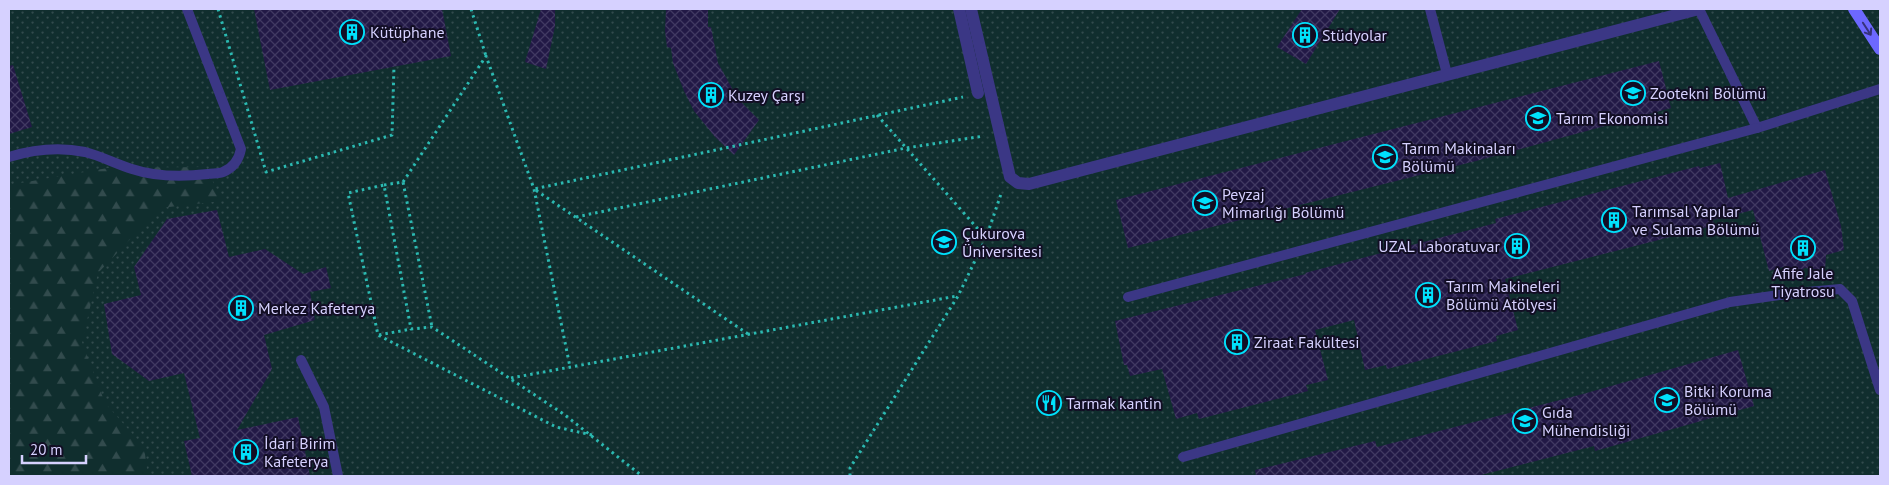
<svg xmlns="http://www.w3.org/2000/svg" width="1889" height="485" viewBox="0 0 1889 485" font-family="'PT Sans',sans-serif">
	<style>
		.grass { fill: url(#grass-dots) }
		.forest { fill: url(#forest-firs) }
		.building { fill: url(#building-cross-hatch) }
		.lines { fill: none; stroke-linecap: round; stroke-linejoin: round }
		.path { stroke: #2bb9b1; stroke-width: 3; stroke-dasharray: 2.5 4; stroke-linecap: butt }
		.lane { stroke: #3b3785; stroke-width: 10 }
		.street { stroke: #3b3785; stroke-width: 12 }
		.secondary { stroke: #6d68ff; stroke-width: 12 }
		.oneway { stroke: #36327c }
		.labels { text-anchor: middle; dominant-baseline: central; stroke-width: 4; stroke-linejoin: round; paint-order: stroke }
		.poi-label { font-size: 16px; fill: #d6d1ff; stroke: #120e24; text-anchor: start }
	</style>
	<defs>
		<pattern id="grass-dots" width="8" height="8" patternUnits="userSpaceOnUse" patternTransform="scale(1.25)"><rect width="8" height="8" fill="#102e2e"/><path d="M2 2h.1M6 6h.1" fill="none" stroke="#324b4d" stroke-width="1.8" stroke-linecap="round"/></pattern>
		<pattern id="forest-firs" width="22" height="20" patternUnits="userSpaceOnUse" patternTransform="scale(1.25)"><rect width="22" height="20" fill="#102e2e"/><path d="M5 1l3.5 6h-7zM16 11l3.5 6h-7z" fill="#324b4d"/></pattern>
		<pattern id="building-cross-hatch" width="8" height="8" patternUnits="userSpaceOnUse" patternTransform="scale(1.25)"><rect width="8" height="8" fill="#221946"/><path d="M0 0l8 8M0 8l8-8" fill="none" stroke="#413962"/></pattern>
	</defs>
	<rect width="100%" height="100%" fill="#120e24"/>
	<rect class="grass" x="9" y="9" width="1871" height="467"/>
	<polygon class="forest" points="206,167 222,201 160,208 98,273 82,342 105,403 144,447 148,476 9,476 9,185 108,168"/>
	<g class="building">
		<polygon points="254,9 442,9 451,56 270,90"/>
		<polygon points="541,9 555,9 555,26 546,69 525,62"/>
		<polygon points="666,9 708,9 708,27 711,27 718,63 738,99 759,120 734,155 715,137 694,111 684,91 673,63 671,48 667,47 665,31"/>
		<polygon points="1302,9 1340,9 1306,64 1277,47"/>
		<polygon points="1659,61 1671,108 1476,161 1128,248 1116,200"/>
		<polygon points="13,65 32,127 9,134 9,66"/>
		<polygon points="1720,163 1728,198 1825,170 1841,226 1844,250 1826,255 1825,270 1804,268 1798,281 1787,266 1769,271 1753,210 1713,220 1714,225 1698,230 1505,279 1518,330 1496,336 1497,341 1387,369 1386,365 1365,370 1354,320 1315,330 1328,380 1306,385 1308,391 1199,419 1197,413 1176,419 1162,369 1130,376 1127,365 1124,365 1115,321 1306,274 1305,273 1496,223 1495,219 1699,166 1700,168"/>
		<polygon points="217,210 229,257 265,249 303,274 326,267 331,288 310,292 315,320 264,335 272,369 237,430 298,417 310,476 192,476 184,441 200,438 184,373 149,381 112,354 104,304 141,295 134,267 167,219"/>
		<polygon points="1738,350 1754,406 1595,451 1594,446 1477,476 1256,476 1255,470 1375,441 1377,447 1583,394"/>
	</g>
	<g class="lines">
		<g class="path">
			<polyline points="218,9 266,172 392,135 394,66"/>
			<polyline points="471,9 486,56"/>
			<polyline points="877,115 986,238"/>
			<polyline points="403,182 486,56 534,189 570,367"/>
			<polyline points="384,185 403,182 432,327"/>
			<polyline points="576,217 906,148 984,136"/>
			<polyline points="748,334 534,189 963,97"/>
			<polyline points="379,335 411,329"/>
			<polyline points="511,378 957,296"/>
			<polyline points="592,435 556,427 378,335 348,193 384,185 411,329 432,327 565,415 642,476"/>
			<polyline points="850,476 850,468 958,296 986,238 1001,194 1000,192"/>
		</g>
		<g class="lane">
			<polyline points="1430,9 1447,74"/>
			<polyline points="1699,9 1757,128 1880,89"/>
			<path d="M9,157C32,150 60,147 85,152C101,156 116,164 132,169C156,177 182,177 208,174C212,173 219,174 223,172C233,168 239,159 241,149L187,9"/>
			<polyline points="1128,297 1757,128"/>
			<polyline points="301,360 324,407 338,476"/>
			<polyline points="1183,457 1730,302 1786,294 1840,289 1852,301 1880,390"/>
		</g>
		<g class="street">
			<polyline points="959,9 978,93"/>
			<polyline points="971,9 1010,177 1018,183 1029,184 1699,9"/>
		</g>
		<polyline class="secondary" points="1854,9 1880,49"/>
	</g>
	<defs><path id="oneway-shaft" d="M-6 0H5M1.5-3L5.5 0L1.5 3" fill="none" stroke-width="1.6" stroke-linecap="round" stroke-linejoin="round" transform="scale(1.25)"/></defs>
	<use class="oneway" href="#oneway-shaft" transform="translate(1867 29) rotate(57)"/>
	<defs>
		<symbol id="building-ring" viewBox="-11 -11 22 22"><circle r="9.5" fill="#120e24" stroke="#00e1fc" stroke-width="1.5"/><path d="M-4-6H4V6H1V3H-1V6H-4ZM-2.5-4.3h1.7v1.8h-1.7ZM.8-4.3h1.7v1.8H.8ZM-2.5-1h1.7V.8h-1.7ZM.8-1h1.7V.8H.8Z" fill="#00e1fc"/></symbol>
		<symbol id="university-ring" viewBox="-11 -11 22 22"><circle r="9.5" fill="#120e24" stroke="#00e1fc" stroke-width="1.5"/><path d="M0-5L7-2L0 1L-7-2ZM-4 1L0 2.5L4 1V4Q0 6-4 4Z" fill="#00e1fc"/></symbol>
		<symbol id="restaurant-ring" viewBox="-11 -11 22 22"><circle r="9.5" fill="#120e24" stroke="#00e1fc" stroke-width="1.5"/><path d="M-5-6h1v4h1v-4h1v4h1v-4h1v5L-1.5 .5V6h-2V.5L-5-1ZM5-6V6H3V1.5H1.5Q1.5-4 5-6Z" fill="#00e1fc"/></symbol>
	</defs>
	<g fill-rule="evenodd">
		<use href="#building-ring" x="338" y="18" width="28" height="28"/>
		<use href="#building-ring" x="1291" y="21" width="28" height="28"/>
		<use href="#university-ring" x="1619" y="79" width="28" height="28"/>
		<use href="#building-ring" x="697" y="81" width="28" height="28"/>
		<use href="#university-ring" x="1524" y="104" width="28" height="28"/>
		<use href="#university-ring" x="1371" y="143" width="28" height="28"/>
		<use href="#university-ring" x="1191" y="189" width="28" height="28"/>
		<use href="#building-ring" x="1600" y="206" width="28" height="28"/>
		<use href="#university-ring" x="930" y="228" width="28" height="28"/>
		<use href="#building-ring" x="1503" y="232" width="28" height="28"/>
		<use href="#building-ring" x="1789" y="234" width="28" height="28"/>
		<use href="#building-ring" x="1414" y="281" width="28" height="28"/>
		<use href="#building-ring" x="227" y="294" width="28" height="28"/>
		<use href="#building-ring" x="1223" y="328" width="28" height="28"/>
		<use href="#university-ring" x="1653" y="386" width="28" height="28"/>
		<use href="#restaurant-ring" x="1035" y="389" width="28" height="28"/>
		<use href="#university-ring" x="1511" y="407" width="28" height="28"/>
		<use href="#building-ring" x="232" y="438" width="28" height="28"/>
	</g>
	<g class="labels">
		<g class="poi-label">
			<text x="370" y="32">Kütüphane</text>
			<text x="1322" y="35">Stüdyolar</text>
			<text x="1650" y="93">Zootekni Bölümü</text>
			<text x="728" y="95">Kuzey Çarşı</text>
			<text x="1556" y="118">Tarım Ekonomisi</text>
			<text x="1402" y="148">Tarım Makinaları<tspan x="1402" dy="18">Bölümü</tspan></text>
			<text x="1222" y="194">Peyzaj<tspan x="1222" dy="18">Mimarlığı Bölümü</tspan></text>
			<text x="1632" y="211">Tarımsal Yapılar<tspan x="1632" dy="18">ve Sulama Bölümü</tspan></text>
			<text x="962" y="233">Çukurova<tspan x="962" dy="18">Üniversitesi</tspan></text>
			<text x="1500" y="246" text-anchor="end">UZAL Laboratuvar</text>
			<text x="1803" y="273" text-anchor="middle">Afife Jale<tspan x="1803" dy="18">Tiyatrosu</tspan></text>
			<text x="1446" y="286">Tarım Makineleri<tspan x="1446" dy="18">Bölümü Atölyesi</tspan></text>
			<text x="258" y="308">Merkez Kafeterya</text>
			<text x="1254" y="342">Ziraat Fakültesi</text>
			<text x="1684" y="391">Bitki Koruma<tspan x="1684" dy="18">Bölümü</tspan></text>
			<text x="1066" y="403">Tarmak kantin</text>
			<text x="1542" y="412">Gıda<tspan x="1542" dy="18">Mühendisliği</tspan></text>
			<text x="264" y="443">İdari Birim<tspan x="264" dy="18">Kafeterya</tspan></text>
		</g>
	</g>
	<rect width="1889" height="485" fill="none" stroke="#d6d1ff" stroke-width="20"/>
	<path d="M22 455v8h64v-8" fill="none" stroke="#d6d1ff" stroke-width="2.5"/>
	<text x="30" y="455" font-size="15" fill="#d6d1ff" stroke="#120e24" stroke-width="4" paint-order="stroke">20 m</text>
</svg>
